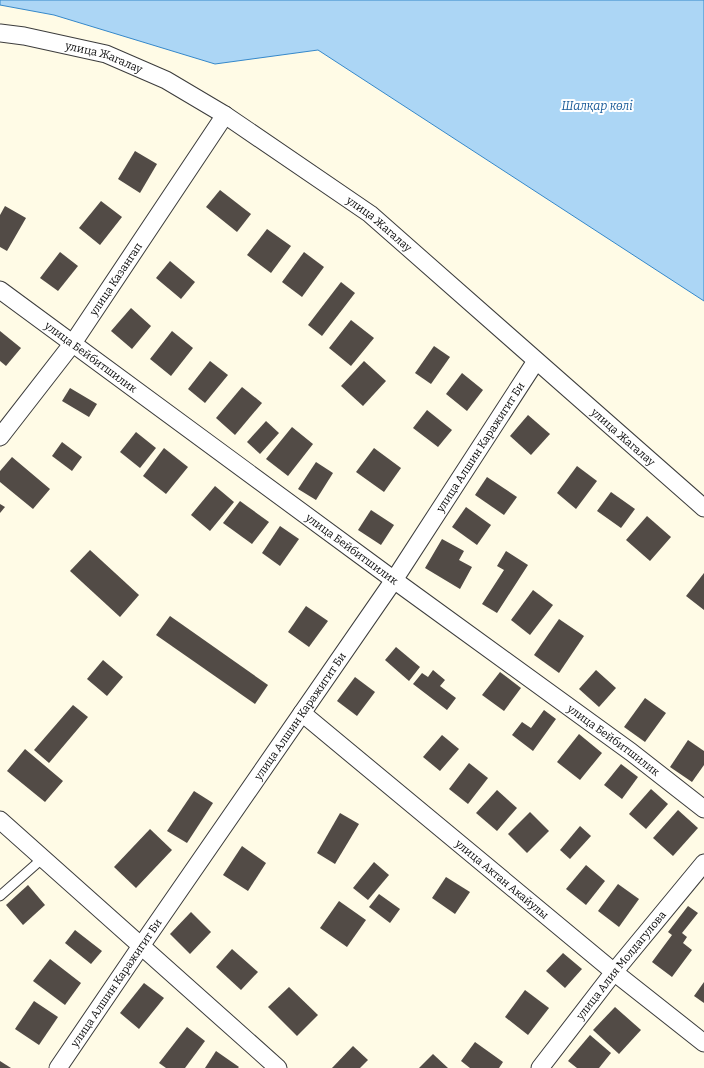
<svg xmlns="http://www.w3.org/2000/svg" width="704" height="1068" viewBox="0 0 704 1068" font-family="Bitter,serif">
	<style>
		.water { fill: #acd6f5; stroke: #3588ca }
		.building { fill: #524b46 }
		.lines { fill: none; stroke-linecap: round; stroke-linejoin: round }
		.service-casing { stroke: #3c3c3c; stroke-width: 11 }
		.minor-casing { stroke: #3c3c3c; stroke-width: 19 }
		.service { stroke: #fff; stroke-width: 9 }
		.minor { stroke: #fff; stroke-width: 17 }
		.labels { text-anchor: middle; dominant-baseline: central; stroke-width: 4; stroke-linejoin: round; paint-order: stroke }
		.street-label { font-size: 11px; fill: #090909; stroke: #fff }
		.water-label { font-size: 12px; font-style: italic; fill: #175997; stroke: #fff }
	</style>
	<rect width="100%" height="100%" fill="#fffbe6"/>
	<polygon class="water" points="0,0 704,0 704,301 318,50 215,64 54,15 0,5"/>
	<g class="building">
		<polygon points="135,151 157,164 140,193 118,179"/>
		<polygon points="220,190 251,214 237,232 206,207"/>
		<polygon points="101,201 122,217 100,245 79,228"/>
		<polygon points="5,206 26,218 7,251 0,247 0,215"/>
		<polygon points="267,229 291,246 271,273 247,255"/>
		<polygon points="60,252 78,266 58,291 40,278"/>
		<polygon points="304,252 324,267 302,297 282,282"/>
		<polygon points="170,261 195,282 181,299 156,278"/>
		<polygon points="341,282 355,293 322,336 308,325"/>
		<polygon points="131,308 151,326 132,349 111,331"/>
		<polygon points="351,320 374,338 351,366 329,348"/>
		<polygon points="0,331 21,348 6,366 0,361"/>
		<polygon points="172,331 193,348 171,376 150,359"/>
		<polygon points="434,346 450,357 431,384 415,373"/>
		<polygon points="210,361 228,375 205,403 188,389"/>
		<polygon points="364,361 386,381 363,406 341,386"/>
		<polygon points="462,373 483,390 467,411 446,394"/>
		<polygon points="242,387 262,403 235,435 216,418"/>
		<polygon points="70,388 97,404 89,417 62,401"/>
		<polygon points="427,410 452,430 438,447 413,428"/>
		<polygon points="528,415 550,434 531,455 510,436"/>
		<polygon points="266,421 279,433 260,454 247,442"/>
		<polygon points="292,427 313,444 288,476 266,459"/>
		<polygon points="136,432 156,448 140,468 120,452"/>
		<polygon points="62,442 82,457 72,471 52,456"/>
		<polygon points="164,448 188,467 166,494 143,476"/>
		<polygon points="374,448 401,468 384,492 356,472"/>
		<polygon points="12,457 50,489 33,509 0,482 0,471"/>
		<polygon points="316,462 333,473 316,500 298,489"/>
		<polygon points="577,466 597,481 576,509 557,493"/>
		<polygon points="487,477 517,497 504,515 475,495"/>
		<polygon points="215,486 234,502 210,531 191,515"/>
		<polygon points="611,492 635,509 621,528 597,511"/>
		<polygon points="240,501 269,522 252,544 223,523"/>
		<polygon points="0,504 5,507 0,513"/>
		<polygon points="466,507 491,525 477,545 452,527"/>
		<polygon points="371,510 394,525 381,545 358,530"/>
		<polygon points="647,516 671,537 650,561 626,540"/>
		<polygon points="280,526 299,539 280,566 262,553"/>
		<polygon points="442,539 464,551 459,560 472,567 460,589 425,568"/>
		<polygon points="90,550 139,595 120,617 70,571"/>
		<polygon points="506,551 528,565 497,613 482,604 504,570 497,566"/>
		<polygon points="704,573 704,610 686,596"/>
		<polygon points="533,590 553,605 530,635 511,620"/>
		<polygon points="306,606 328,621 309,647 288,632"/>
		<polygon points="170,616 268,685 255,704 156,635"/>
		<polygon points="559,619 584,636 559,673 534,655"/>
		<polygon points="396,647 420,667 409,681 385,660"/>
		<polygon points="103,660 123,677 107,696 87,679"/>
		<polygon points="433,670 445,680 440,686 456,698 447,710 413,684 422,673 428,677"/>
		<polygon points="596,670 616,688 599,707 579,689"/>
		<polygon points="500,672 521,688 504,711 482,695"/>
		<polygon points="355,677 375,692 357,716 337,701"/>
		<polygon points="645,698 666,713 645,742 624,727"/>
		<polygon points="73,705 88,717 49,763 34,750"/>
		<polygon points="544,710 556,719 533,751 512,735 522,722 531,728"/>
		<polygon points="579,734 602,753 580,780 557,762"/>
		<polygon points="442,735 459,749 440,771 423,757"/>
		<polygon points="688,740 704,751 704,765 692,782 670,767"/>
		<polygon points="25,749 63,781 45,802 7,771"/>
		<polygon points="469,763 488,778 468,804 449,789"/>
		<polygon points="621,764 638,777 622,799 604,785"/>
		<polygon points="651,789 668,804 646,829 629,814"/>
		<polygon points="497,790 517,808 497,831 476,813"/>
		<polygon points="194,791 213,803 187,843 167,831"/>
		<polygon points="678,810 698,828 673,856 653,838"/>
		<polygon points="530,812 549,831 527,853 508,834"/>
		<polygon points="340,813 359,824 335,864 317,853"/>
		<polygon points="580,826 591,836 570,859 560,850"/>
		<polygon points="150,829 172,850 136,888 114,867"/>
		<polygon points="242,846 266,863 248,891 223,875"/>
		<polygon points="374,862 389,875 368,900 353,888"/>
		<polygon points="586,865 605,881 586,905 566,889"/>
		<polygon points="446,877 470,892 455,914 432,898"/>
		<polygon points="618,884 639,899 619,927 598,911"/>
		<polygon points="28,885 45,905 23,925 6,905"/>
		<polygon points="379,894 400,909 390,923 369,907"/>
		<polygon points="339,901 366,920 347,947 320,928"/>
		<polygon points="688,906 698,913 682,933 687,937 683,943 692,950 672,977 652,962 672,935 668,932"/>
		<polygon points="191,912 211,932 190,954 170,934"/>
		<polygon points="75,930 102,951 91,964 65,943"/>
		<polygon points="232,949 258,972 241,990 216,967"/>
		<polygon points="563,953 582,969 565,988 546,971"/>
		<polygon points="50,959 81,983 65,1005 33,981"/>
		<polygon points="704,982 704,1003 694,996"/>
		<polygon points="144,983 164,998 139,1029 120,1013"/>
		<polygon points="289,987 318,1015 297,1036 268,1007"/>
		<polygon points="525,990 549,1008 528,1035 505,1017"/>
		<polygon points="34,1001 58,1017 39,1045 15,1029"/>
		<polygon points="615,1007 641,1030 619,1054 593,1030"/>
		<polygon points="187,1027 205,1041 185,1068 166,1068 159,1063"/>
		<polygon points="590,1035 611,1053 599,1068 577,1068 568,1061"/>
		<polygon points="475,1042 503,1062 499,1068 470,1068 461,1061"/>
		<polygon points="353,1046 368,1060 360,1068 332,1068"/>
		<polygon points="216,1051 239,1067 238,1068 205,1068"/>
		<polygon points="433,1054 448,1068 419,1068"/>
		<polygon points="0,1061 11,1068 0,1068"/>
	</g>
	<g class="lines">
		<defs>
			<polyline id="service" points="0,896 43,858"/>
			<g id="minor">
				<path id="s1" d="M0,33L24,36L106,54L166,80L225,115L370,214L704,508"/>
				<path id="s2" d="M0,290L394,580L631,752L704,809"/>
				<path id="s3" d="M0,437L73,343L225,115"/>
				<path id="s4" d="M302,713L614,972L704,1043"/>
				<polyline points="0,820 278,1068"/>
				<path id="s5" d="M58,1068L141,946L394,580L536,361"/>
				<path id="s6" d="M540,1068L614,972L704,863"/>
			</g>
		</defs>
		<use href="#service" class="service-casing"/>
		<use href="#minor" class="minor-casing"/>
		<use href="#service" class="service"/>
		<use href="#minor" class="minor"/>
	</g>
	<g class="labels">
		<g class="street-label">
			<text stroke="none"><textPath href="#s1" startOffset="107">улица Жагалау</textPath></text>
			<text stroke="none"><textPath href="#s1" startOffset="431">улица Жагалау</textPath></text>
			<text stroke="none"><textPath href="#s3" startOffset="196">улица Казангап</textPath></text>
			<text stroke="none"><textPath href="#s2" startOffset="113">улица Бейбитшилик</textPath></text>
			<text stroke="none"><textPath href="#s1" startOffset="755">улица Жагалау</textPath></text>
			<text stroke="none"><textPath href="#s5" startOffset="751">улица Алшин Каражигит Би</textPath></text>
			<text stroke="none"><textPath href="#s2" startOffset="437">улица Бейбитшилик</textPath></text>
			<text stroke="none"><textPath href="#s5" startOffset="427">улица Алшин Каражигит Би</textPath></text>
			<text stroke="none"><textPath href="#s2" startOffset="761">улица Бейбитшилик</textPath></text>
			<text stroke="none"><textPath href="#s4" startOffset="260">улица Актан Акайулы</textPath></text>
			<text stroke="none"><textPath href="#s6" startOffset="131">улица Алия Молдагулова</textPath></text>
			<text stroke="none"><textPath href="#s5" startOffset="103">улица Алшин Каражигит Би</textPath></text>
		</g>
		<g class="water-label">
			<text x="597" y="106">Шалқар көлі</text>
		</g>
	</g>
</svg>
